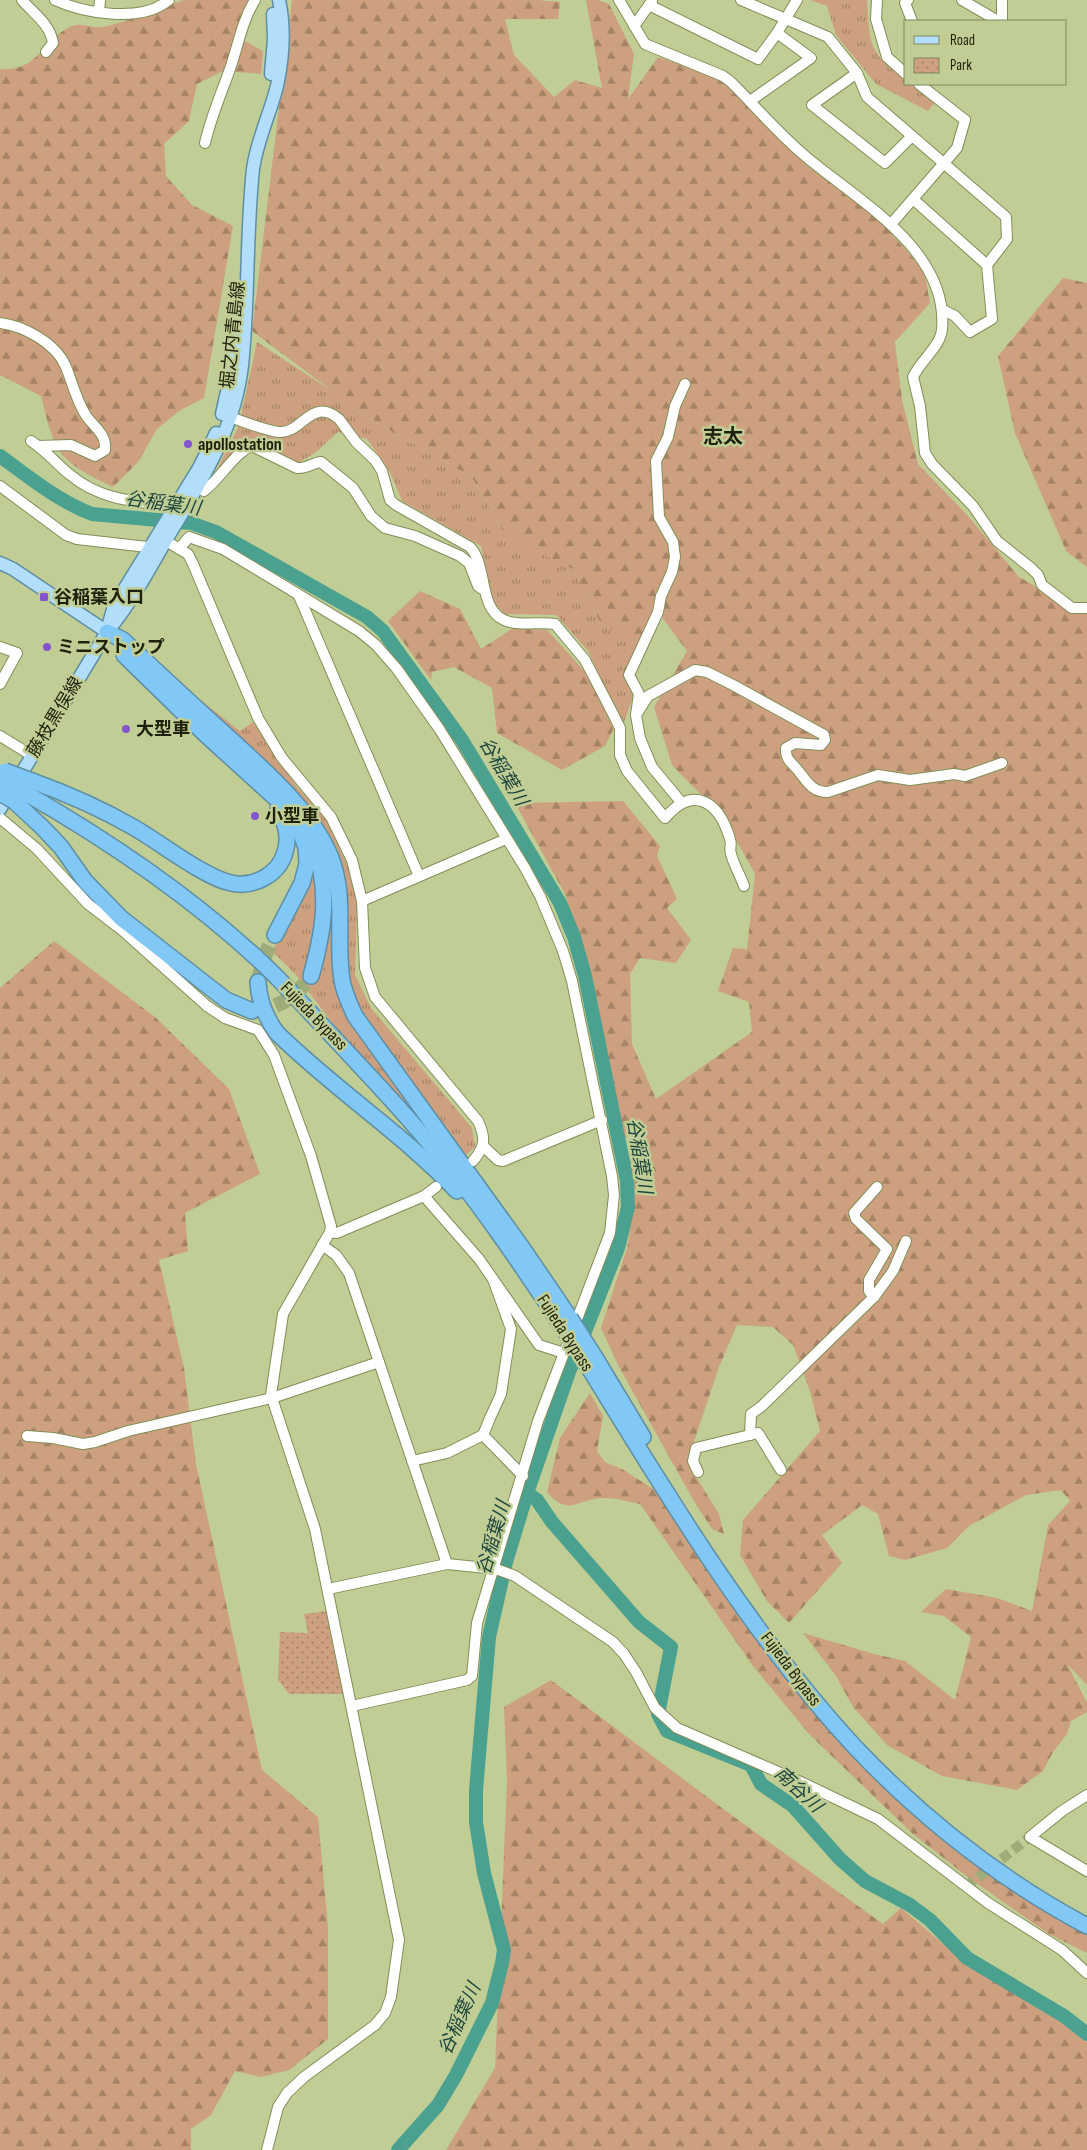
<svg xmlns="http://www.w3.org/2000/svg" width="1087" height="2150" viewBox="0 0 1087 2150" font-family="'Sofia Sans Condensed','Noto Sans JP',sans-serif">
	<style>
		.grass { fill: url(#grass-tufts) }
		.forest { fill: url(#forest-firs) }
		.park { fill: url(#park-dots) }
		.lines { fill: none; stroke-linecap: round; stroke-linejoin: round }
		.river { stroke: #4ba190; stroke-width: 14 }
		.minor-tunnel { stroke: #9fab79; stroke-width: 10; stroke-dasharray: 10 5; stroke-linecap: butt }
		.highway-tunnel { stroke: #9fab79; stroke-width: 15; stroke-dasharray: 15 8; stroke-linecap: butt }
		.minor-casing { stroke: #828e58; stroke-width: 12 }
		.major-casing { stroke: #5e8ea4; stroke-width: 15 }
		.highway-casing { stroke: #5e8ea4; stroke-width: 18 }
		.minor { stroke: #fff; stroke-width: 10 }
		.major { stroke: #b3defa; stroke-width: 12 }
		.highway { stroke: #81c8f7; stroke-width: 15 }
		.highway-bridge-casing { stroke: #5e8ea4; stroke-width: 18; stroke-linecap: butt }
		.highway-bridge { stroke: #81c8f7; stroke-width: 15 }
		.poi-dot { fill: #8454cd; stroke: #c0cd95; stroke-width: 2 }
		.labels { text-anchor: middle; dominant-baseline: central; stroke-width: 5; stroke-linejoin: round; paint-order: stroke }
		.street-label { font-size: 18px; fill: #1d210b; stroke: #c0cd95 }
		.poi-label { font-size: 18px; font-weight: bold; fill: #1d210b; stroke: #c0cd95; text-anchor: start }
		.water-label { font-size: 19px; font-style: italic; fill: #1f463e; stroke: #c0cd95 }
		.quarter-label { font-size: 20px; font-weight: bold; fill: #1d210b; stroke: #c0cd95 }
	</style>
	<defs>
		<pattern id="grass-tufts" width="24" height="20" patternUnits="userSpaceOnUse" patternTransform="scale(1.25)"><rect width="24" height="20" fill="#cda17f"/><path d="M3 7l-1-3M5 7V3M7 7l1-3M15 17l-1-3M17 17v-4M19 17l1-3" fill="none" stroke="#a68366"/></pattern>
		<pattern id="forest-firs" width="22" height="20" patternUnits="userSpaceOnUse" patternTransform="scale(1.25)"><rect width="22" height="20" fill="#cda17f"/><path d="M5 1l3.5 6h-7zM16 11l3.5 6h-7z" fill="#a68366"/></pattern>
		<pattern id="park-dots" width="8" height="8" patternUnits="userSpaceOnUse" patternTransform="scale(1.25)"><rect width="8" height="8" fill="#cda17f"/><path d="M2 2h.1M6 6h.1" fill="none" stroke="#a68366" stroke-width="1.8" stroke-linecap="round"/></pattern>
	</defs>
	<rect width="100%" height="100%" fill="#c0cd95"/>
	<g class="grass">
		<path d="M810,0H867C870,45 868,52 906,80V84H911L935,102L928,111L876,84L836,35L827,6Z"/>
		<polygon points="257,342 332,391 344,404 472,477 502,530 573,569 600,622 638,639 635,692 623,725 588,651 556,615 505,614 492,601 481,546 402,501 390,472 367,439 338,432 315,453 298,463 248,439 213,478 239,425"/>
		<polygon points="179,683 240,731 253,722 297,787 325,817 348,867 357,905 355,975 371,1008 472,1128 475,1147 465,1156 356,1009 345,975 337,864"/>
		<polygon points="309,850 328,894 335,881 338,979 444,1152 334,1025 295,974 272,951 298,903"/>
	</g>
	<g class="forest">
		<path d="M184,0H252L234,35L263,51L261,74L223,71L197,84L189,121L164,144L166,176L192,205L233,226L204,398L179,411L157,429L138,462L113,487C59,461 55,454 41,396L0,375V69C39,72 42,40 70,27C82,21 91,29 103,27C130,21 158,9 184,0Z"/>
		<polygon points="292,0 538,0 560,2 558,19 505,19 514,55 554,97 575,80 602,88 586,0 598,0 609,4 634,54 628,99 658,57 722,79 808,166 880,221 924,270 930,303 895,342 902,400 918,464 969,517 1019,577 1065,603 1087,603 1087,1685 1067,1664 1087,1703 1087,1712 1071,1721 1067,1734 1053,1752 1043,1771 1017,1790 942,1776 887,1745 853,1707 836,1676 803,1633 874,1654 905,1661 955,1700 971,1637 944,1616 921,1612 946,1589 997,1598 1032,1611 1048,1525 1070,1501 1061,1490 1026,1495 969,1526 947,1548 905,1560 889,1556 878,1514 862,1505 822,1535 842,1563 789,1623 767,1601 740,1555 743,1520 820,1431 810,1391 793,1345 773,1327 737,1325 719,1367 687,1462 719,1514 724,1534 712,1529 695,1503 619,1367 601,1328 627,1248 634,1203 629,1156 633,1131 642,1119 625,1139 589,971 565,894 515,803 623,801 660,846 657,856 677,899 667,908 691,940 676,963 640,958 630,974 632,1044 656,1099 752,1032 749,1002 718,991 733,948 747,949 755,874 716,804 702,796 672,765 654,707 687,651 658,612 639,644 600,622 573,569 536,551 502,530 472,477 344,404 332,391 252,331"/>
		<polygon points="1063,278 1087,283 1087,567 1066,551 1015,433 998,356"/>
		<polygon points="420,591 460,609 481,649 513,628 547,630 588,675 614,728 605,746 562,770 497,733 492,688 454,667 432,672 431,680 388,621"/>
		<polygon points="54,941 155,1017 229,1089 260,1174 185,1213 188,1251 159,1260 184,1368 196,1464 262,1770 318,1817 328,1928 328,2039 289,2070 261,2077 235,2071 211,2115 191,2129 191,2150 0,2150 0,988"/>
		<path d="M590,1393L603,1416L597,1451L605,1462L622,1469L658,1492L704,1567L803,1699L854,1757L919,1818L1001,1884L1087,1933V1953L1049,1934L969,1878L913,1834L809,1734L753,1666L640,1504C629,1502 617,1498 606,1498C577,1497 570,1519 547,1492L560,1438Z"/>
		<polygon points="551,1680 734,1817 883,1924 901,1908 968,1965 1045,2010 1087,2042 1087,2150 446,2150 495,2068 507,1781 504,1707"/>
	</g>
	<polygon class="park" points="327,1611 346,1694 289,1694 278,1680 280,1632 308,1633 304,1614"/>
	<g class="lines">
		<g class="river">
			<path d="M0,456C29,477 58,501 92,514L191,523L216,532L367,617L383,631L462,740L560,903L574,937L585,976L627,1181L628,1207L618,1248L569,1372L527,1493L506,1562L489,1637L476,1790V1822L484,1873L504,1950L502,1963L492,2003L456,2075L438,2105L398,2150"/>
			<polyline points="527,1493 537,1500 552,1522 639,1622 671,1647 658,1714 667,1731 751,1765 761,1784 793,1806 840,1859 865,1881 910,1905 930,1920 967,1958 1064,2016 1087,2034"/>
		</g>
		<polyline class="minor-tunnel" points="966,1887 1030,1837"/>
		<g class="highway-tunnel">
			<polyline points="258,982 265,955 275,935"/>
			<path d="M253,1011C280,1008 295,997 311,976"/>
		</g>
		<defs>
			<g id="minor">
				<path d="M22,0C34,14 50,24 53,43L46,52"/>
				<path d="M55,0C86,14 142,23 169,0"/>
				<path d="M619,0L645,44L723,76L731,82C755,106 778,133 804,155C855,199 949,249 942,329C941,346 920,361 913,377L920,406L925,453L932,464L973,506L997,541L1031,568L1038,575L1042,585L1072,608H1087"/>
				<polyline points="741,0 828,37 857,73 867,97 1006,217 1007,239 987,265 992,319 970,332 955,316 943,310"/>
				<polyline points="877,0 876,19 887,57 906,74"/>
				<polyline points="908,0 905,3 912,21"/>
				<polyline points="962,0 998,21"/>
				<polyline points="649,5 758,59 777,33 797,0"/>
				<polyline points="99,11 100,0"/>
				<polyline points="1002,21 1002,0"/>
				<polyline points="634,26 652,1"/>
				<polyline points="857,73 812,105 885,163 912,136"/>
				<polyline points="750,101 811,58 777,33"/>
				<path d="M205,143C211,117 221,94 230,69C238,46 242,21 255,0"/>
				<polyline points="913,199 987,265"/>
				<polyline points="892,223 957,148 965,120 919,84"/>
				<path d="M0,323C24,326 56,343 66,367C72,382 76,399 85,414C92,426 107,433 105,450L95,456L71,445L38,446"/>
				<path d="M230,417C245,422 263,430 279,432C302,434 311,396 339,419L356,442L375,460L382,471L390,500L396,505L470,547C488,566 478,608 504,620C520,627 539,621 555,624L585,660L611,710L620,728V755L627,771L665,818C694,784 719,802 730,839C732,844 729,849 731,854C734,865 740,875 744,886"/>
				<path d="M31,441C45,450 56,463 69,474C101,501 137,502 176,506"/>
				<polyline points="0,486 66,535 77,539 156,548"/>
				<path d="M198,488L204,491C219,480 236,451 252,446L297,468C306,469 312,463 321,462L353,488L371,516L385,528L415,536L460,556L469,563L478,586L484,590"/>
				<path d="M166,541L188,554L193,564L258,718L282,758L331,817L352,860L362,901L365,968L375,997L478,1121C486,1138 485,1147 473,1161"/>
				<polyline points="179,549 189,537 223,549 359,631 376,645 397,669 440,730 525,868 540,896 563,951 572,981 612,1176 614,1195 610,1233 538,1421 477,1623 472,1676 467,1680 352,1706"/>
				<polyline points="299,596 419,876"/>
				<polyline points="0,647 17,653 0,684"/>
				<path d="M636,715L648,696L695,670L707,672L733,685L824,735L825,740L821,745L795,743L786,748C785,757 789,761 796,768C806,779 810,792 828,792L878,775L910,780L954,774L965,776L1002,763"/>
				<polyline points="0,736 31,755"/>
				<polyline points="681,802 652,767 640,738 636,715 639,694 629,675 658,612 661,596 672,572 675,557 673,542 659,517 656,461 668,437 675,406 685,384"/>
				<polyline points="0,818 37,849 88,904 122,930 207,1006 225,1018 258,1030 274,1055 311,1156 331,1226 330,1232 283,1314 271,1395 315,1529 399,1940 391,1997 385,2013 375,2025 304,2077 287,2093 278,2107 267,2150"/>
				<polyline points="362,901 506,839"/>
				<polyline points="483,1146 498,1160 503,1161 602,1120"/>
				<polyline points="424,1196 479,1259 539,1345 564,1353"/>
				<polyline points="330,1232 337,1233 424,1196 436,1187"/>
				<polyline points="322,1245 336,1255 349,1273 447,1564"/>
				<polyline points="874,1297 869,1291 869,1280 887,1249 856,1219 854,1213 877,1187"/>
				<polyline points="483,1435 523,1476"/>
				<polyline points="750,1435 751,1414 762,1406 874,1297 893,1271 906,1241"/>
				<polyline points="27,1436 53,1438 83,1444 95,1442 128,1431 272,1398 379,1362"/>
				<polyline points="412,1461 447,1453 483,1435 490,1418 501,1394 511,1329 493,1279"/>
				<polyline points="698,1472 693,1461 696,1448 758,1433 781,1470"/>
				<polyline points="328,1589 447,1564 496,1569 515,1576 613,1642 624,1654 636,1672 655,1708 677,1728 801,1782 878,1819 988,1903 1062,1950 1087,1973"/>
				<polyline points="1087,1795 1062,1811 1030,1837 1087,1871"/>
			</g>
			<g id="major">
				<polyline points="271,74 274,39 273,14"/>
				<polyline points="222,414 233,365 238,295"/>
				<polyline points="0,563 13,569 107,632"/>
				<polyline points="108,627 114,606 199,468 216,433"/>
				<path d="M0,809L107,632C130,604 148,572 166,540C199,485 235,431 242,365C249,300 246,234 253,169C257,140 270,114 277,86C283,58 285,28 279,0"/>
			</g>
			<g id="highway">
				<path d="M107,632L123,640C154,669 184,697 215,725C255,762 319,814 334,867C345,904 336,943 342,980C344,993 350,1005 355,1016L523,1249L570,1318"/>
				<polyline points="124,655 206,735 282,804 300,831 306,847 307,864 302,883 275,935"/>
				<path d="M32,781C68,794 100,808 133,827C158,841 205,878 231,883C253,888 279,875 285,852C290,837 286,823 278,809"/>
				<path d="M22,791C106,839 189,895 260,961C281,980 300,1002 319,1022C365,1071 411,1119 453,1172C492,1221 527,1274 562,1326"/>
				<polyline points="14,801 42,827 61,847 85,881 121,918 226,1000 252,1011"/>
				<path d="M311,834C330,886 326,924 311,976"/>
				<path d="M258,982C259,1002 265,1017 277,1033C334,1089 402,1133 457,1191"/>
				<polyline points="596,1359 643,1437"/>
				<path d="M591,1371C670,1500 751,1634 854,1746C921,1817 1001,1880 1087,1926"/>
			</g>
		</defs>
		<use href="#minor" class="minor-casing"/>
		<use href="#major" class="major-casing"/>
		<use href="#highway" class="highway-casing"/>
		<use href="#minor" class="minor"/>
		<use href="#major" class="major"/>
		<use href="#highway" class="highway"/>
		<defs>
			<g id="highway-bridge">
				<polyline points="5,771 32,781"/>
				<polyline points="0,779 22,791"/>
				<polyline points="0,793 14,801"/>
				<polyline points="570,1318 596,1359"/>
				<polyline points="562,1326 591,1371"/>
			</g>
		</defs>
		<use href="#highway-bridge" class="highway-bridge-casing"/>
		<use href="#highway-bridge" class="highway-bridge"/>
	</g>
	<g class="poi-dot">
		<circle cx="188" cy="444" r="5"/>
		<rect x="39" y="592" width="10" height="10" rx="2.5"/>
		<circle cx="47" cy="647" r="5"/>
		<circle cx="126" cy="729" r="5"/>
		<circle cx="255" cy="816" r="5"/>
	</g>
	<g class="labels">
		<g class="street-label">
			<text transform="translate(233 335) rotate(-84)">堀之内青島線</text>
			<text transform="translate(55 717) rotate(-59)">藤枝黒俣線</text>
			<text transform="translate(314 1016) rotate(46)">Fujieda Bypass</text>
			<text transform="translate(565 1333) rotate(57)">Fujieda Bypass</text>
			<text transform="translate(791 1669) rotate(53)">Fujieda Bypass</text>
		</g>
		<g class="poi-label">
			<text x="198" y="444">apollostation</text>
			<text x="54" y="597">谷稲葉入口</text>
			<text x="57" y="647">ミニストップ</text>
			<text x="136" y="729">大型車</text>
			<text x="265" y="816">小型車</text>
		</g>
		<g class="water-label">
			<text transform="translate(163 504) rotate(8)">谷稲葉川</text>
			<text transform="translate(503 772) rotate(59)">谷稲葉川</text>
			<text transform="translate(639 1156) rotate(81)">谷稲葉川</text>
			<text transform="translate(494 1538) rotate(-74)">谷稲葉川</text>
			<text transform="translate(798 1790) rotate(43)">南谷川</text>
			<text transform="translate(460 2019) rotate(-66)">谷稲葉川</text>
		</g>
		<g class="quarter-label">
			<text x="723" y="437">志太</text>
		</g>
	</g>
	<rect x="904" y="20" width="162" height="65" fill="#c0cd95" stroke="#7f885e"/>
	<rect x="914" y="36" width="25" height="8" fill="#b3defa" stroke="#7f885e"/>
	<text x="950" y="45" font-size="15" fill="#1d210b">Road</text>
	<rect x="914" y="58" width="25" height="15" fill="url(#park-dots)" stroke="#7f885e"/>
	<text x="950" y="70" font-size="15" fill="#1d210b">Park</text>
</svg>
